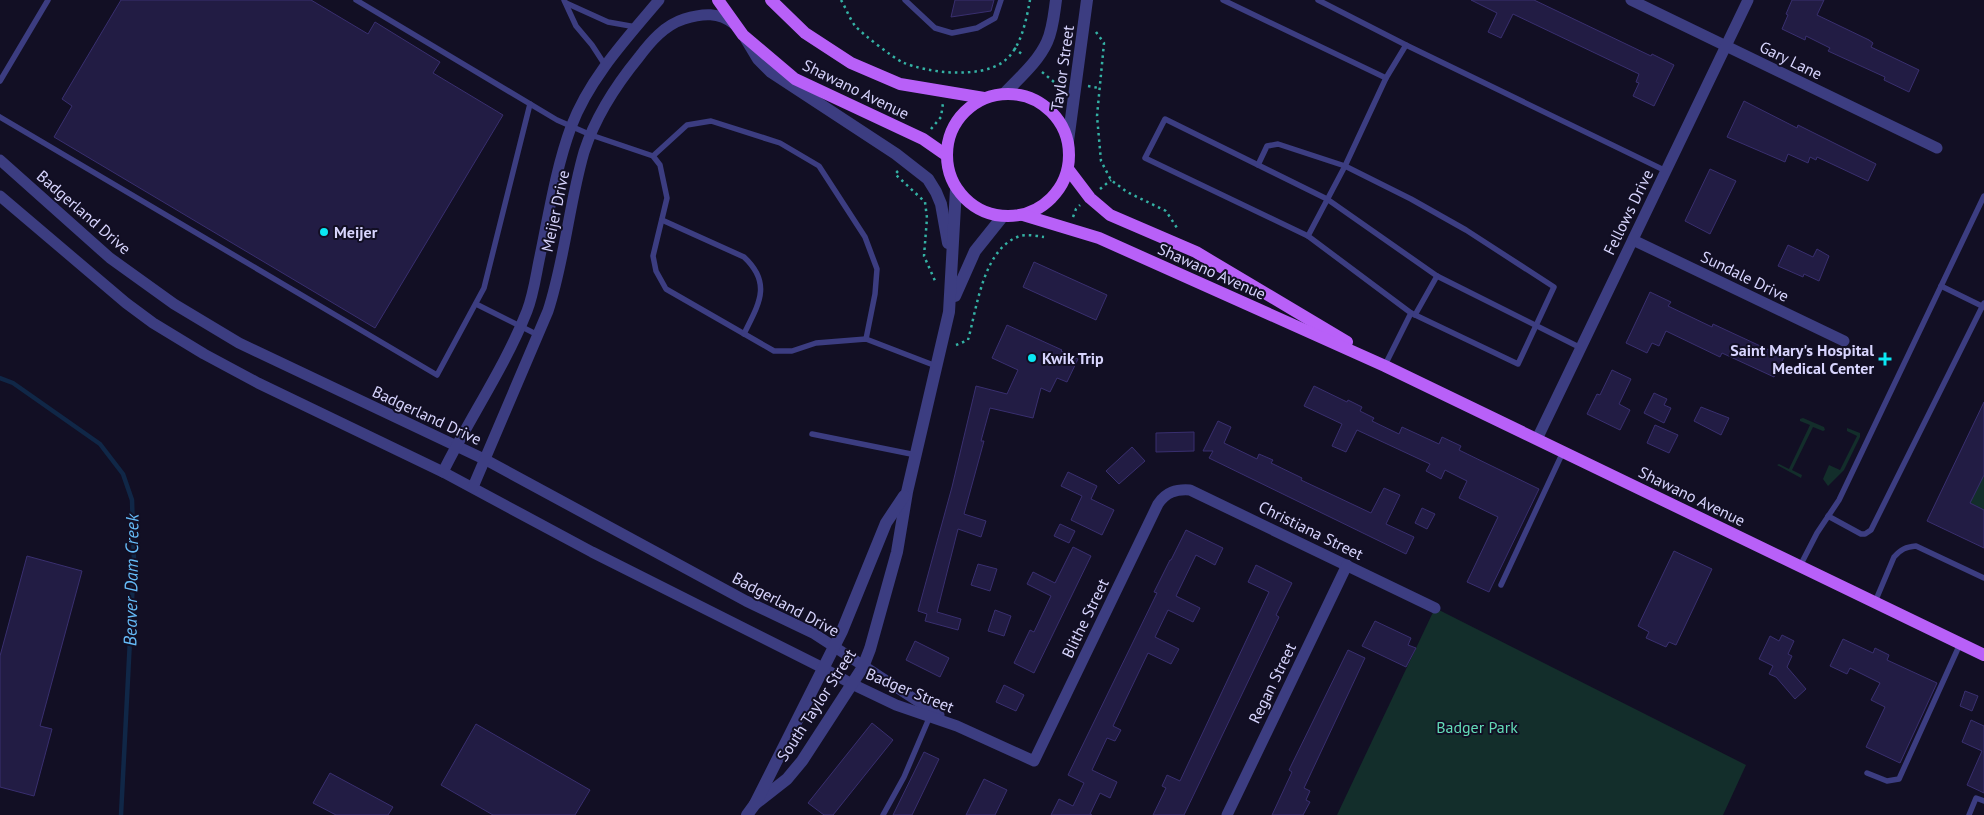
<svg xmlns="http://www.w3.org/2000/svg" width="1984" height="815" viewBox="0 0 1984 815" font-family="'PT Sans',sans-serif">
	<style>
		.green { fill: #132e2b }
		.lines { fill: none; stroke-linecap: round; stroke-linejoin: round }
		.stream { stroke: #102747; stroke-width: 4.5 }
		.building { fill: #221c44; stroke: #392f6f }
		.path { stroke: #34b1a4; stroke-width: 2.5; stroke-dasharray: 2.5 4; stroke-linecap: butt }
		.service { stroke: #3c3d81; stroke-width: 5.5 }
		.minor { stroke: #3c3d81; stroke-width: 11 }
		.tertiary { stroke: #3c3d81; stroke-width: 12 }
		.primary { stroke: #b860f8; stroke-width: 12 }
		.poi-dot { fill: #0ae7f3; stroke: #120f24; stroke-width: 2 }
		.labels { text-anchor: middle; dominant-baseline: central; stroke-width: 4; stroke-linejoin: round; paint-order: stroke }
		.street-label { font-size: 16px; fill: #d7d4fd; stroke: #120f24 }
		.poi-label { font-size: 16px; font-weight: bold; fill: #d7d4fd; stroke: #120f24; text-anchor: start }
		.park-label { font-size: 16px; fill: #63dbb7; stroke: #120f24 }
		.water-label { font-size: 18px; font-style: italic; fill: #66bcf9; stroke: #120f24 }
	</style>
	<rect width="100%" height="100%" fill="#120f24"/>
	<g class="green">
		<polygon points="1803,418 1824,427 1825,430 1823,431 1813,427 1792,470 1802,475 1801,478 1777,465 1779,464 1789,469 1810,425 1800,421 1800,419"/>
		<polygon points="1847,428 1860,433 1860,437 1844,470 1828,486 1823,479 1829,465 1840,470 1857,436 1847,431"/>
		<polygon points="1984,475 1984,510 1970,503"/>
		<polygon points="1435,608 1746,765 1723,815 1337,815"/>
	</g>
	<g class="lines">
		<polyline class="stream" points="0,378 13,383 100,444 123,474 132,500 134,561 121,815"/>
	</g>
	<g class="building">
		<polygon points="121,0 311,0 368,34 375,22 440,62 433,73 503,115 375,328 54,137 72,106 62,99"/>
		<polygon points="955,0 994,0 991,11 951,17"/>
		<polygon points="1471,0 1534,0 1651,56 1652,54 1674,65 1654,106 1633,96 1639,83 1636,82 1639,74 1513,14 1501,38 1488,32 1497,13"/>
		<polygon points="1792,0 1824,0 1817,15 1869,40 1873,43 1871,47 1919,70 1909,92 1884,80 1885,77 1828,51 1830,48 1806,36 1805,40 1782,29 1788,15 1786,14"/>
		<polygon points="1744,101 1797,128 1798,125 1876,164 1868,181 1817,157 1816,160 1810,157 1808,163 1788,154 1785,162 1727,137"/>
		<polygon points="1710,169 1736,181 1710,234 1685,221"/>
		<polygon points="1788,245 1813,257 1817,249 1829,256 1819,281 1804,274 1803,277 1778,266"/>
		<polygon points="1034,262 1107,295 1096,320 1023,287"/>
		<polygon points="1650,292 1671,302 1668,306 1712,327 1713,324 1784,357 1774,377 1722,353 1720,357 1666,331 1659,346 1652,343 1647,353 1626,343"/>
		<polygon points="1007,325 1062,350 1061,351 1078,359 1067,382 1057,378 1050,392 1041,388 1033,418 990,408 981,441 984,441 964,514 986,521 981,537 958,529 937,612 961,619 958,630 925,621 927,614 918,611 952,487 976,386 1007,394 1018,370 992,358"/>
		<polygon points="1612,370 1631,379 1619,404 1630,410 1620,430 1587,414 1597,394 1600,395"/>
		<polygon points="1314,386 1347,402 1348,400 1362,407 1360,411 1374,418 1372,421 1399,434 1402,427 1439,444 1442,437 1461,446 1459,450 1539,489 1489,592 1467,582 1498,517 1459,498 1467,481 1445,470 1441,479 1426,471 1430,464 1357,430 1346,452 1332,446 1342,424 1304,406"/>
		<polygon points="1654,393 1667,399 1664,405 1671,408 1664,423 1644,413"/>
		<polygon points="1984,402 1984,475 1970,503 1984,510 1984,548 1927,521"/>
		<polygon points="1701,407 1729,418 1721,435 1694,421"/>
		<polygon points="1218,421 1231,427 1224,443 1257,459 1259,454 1273,460 1271,463 1302,478 1301,480 1371,513 1384,488 1400,495 1386,524 1414,537 1406,554 1209,458 1213,451 1203,451"/>
		<polygon points="1655,425 1678,435 1669,453 1647,443"/>
		<polygon points="1194,432 1194,451 1156,452 1156,433"/>
		<polygon points="1132,447 1145,461 1119,484 1106,471"/>
		<polygon points="1068,472 1097,486 1091,499 1114,510 1102,535 1071,520 1082,496 1061,486"/>
		<polygon points="1422,508 1435,514 1427,529 1415,523"/>
		<polygon points="1060,524 1075,531 1069,543 1054,536"/>
		<polygon points="1186,530 1223,548 1215,565 1196,555 1176,596 1200,608 1193,622 1168,610 1155,637 1179,649 1171,664 1148,653 1113,726 1121,730 1115,741 1107,738 1092,770 1117,782 1110,798 1100,793 1090,814 1092,815 1051,815 1059,799 1073,806 1084,783 1068,775 1157,593 1154,592 1170,560 1171,560"/>
		<polygon points="1073,547 1091,556 1034,673 1014,663 1030,630 1034,632 1051,596 1027,584 1033,572 1055,583"/>
		<polygon points="1674,551 1712,569 1676,645 1669,642 1666,647 1646,638 1649,632 1638,626"/>
		<polygon points="27,556 82,571 40,726 52,729 34,796 0,787 0,656"/>
		<polygon points="978,564 997,569 990,591 971,585"/>
		<polygon points="1256,565 1292,583 1276,615 1279,617 1184,815 1153,815 1166,788 1162,786 1167,775 1180,781 1269,592 1248,582"/>
		<polygon points="995,610 1011,616 1004,636 988,631"/>
		<polygon points="1375,621 1411,638 1408,645 1416,648 1406,667 1362,646"/>
		<polygon points="1782,635 1794,641 1788,654 1792,656 1787,667 1806,689 1795,699 1776,677 1769,674 1773,666 1759,659 1770,636 1779,641"/>
		<polygon points="1843,639 1873,653 1875,648 1889,655 1887,660 1937,683 1900,763 1866,747 1885,707 1871,700 1880,683 1850,668 1847,674 1830,666"/>
		<polygon points="915,641 949,658 940,677 906,660"/>
		<polygon points="1348,650 1365,658 1304,788 1310,791 1306,800 1310,802 1303,815 1272,815 1292,772 1289,770"/>
		<polygon points="1004,685 1024,695 1016,711 996,702"/>
		<polygon points="1965,691 1978,696 1972,711 1960,706"/>
		<polygon points="1971,720 1984,726 1984,793 1967,785 1982,751 1962,742"/>
		<polygon points="872,723 893,740 833,815 824,815 808,803"/>
		<polygon points="476,724 590,790 575,815 493,815 441,785"/>
		<polygon points="924,752 939,759 912,815 893,815"/>
		<polygon points="330,773 393,807 388,815 336,815 313,803"/>
		<polygon points="984,779 1007,790 995,815 966,815"/>
	</g>
	<g class="lines">
		<g class="path">
			<path d="M841,0C846,8 850,20 856,27C864,35 892,57 902,62C927,73 979,79 1003,62C1021,49 1026,21 1030,0"/>
			<polyline points="1096,32 1104,43 1097,116 1101,161 1111,180 1127,192 1166,211 1177,228"/>
			<polyline points="1014,48 1023,55"/>
			<polyline points="1042,72 1054,82 1062,83"/>
			<polyline points="1088,86 1099,88"/>
			<polyline points="931,129 941,117 943,103"/>
			<polyline points="898,171 895,174 925,202 927,218 924,256 936,283"/>
			<polyline points="1100,189 1111,180"/>
			<polyline points="1073,217 1076,209 1080,205"/>
			<path d="M956,345L968,340C977,308 983,248 1020,236C1027,234 1037,236 1044,237"/>
		</g>
		<g class="service">
			<polyline points="356,0 557,120 591,135 653,156 660,165 667,198 653,256 656,271 666,289 774,351 792,351 816,343 866,339 936,366"/>
			<polyline points="564,0 576,26 592,45 605,65"/>
			<polyline points="905,0 935,28 952,33 977,28 995,18 1001,0"/>
			<polyline points="1223,0 1386,78"/>
			<polyline points="1318,0 1406,45 1386,78 1345,166 1308,236 1411,313 1385,365"/>
			<polyline points="566,3 608,22 636,27"/>
			<polyline points="1406,45 1666,171"/>
			<polyline points="0,81 48,0"/>
			<polyline points="0,117 437,375 484,288 530,104"/>
			<polyline points="653,156 687,125 711,121 780,143 819,166 865,237 877,269 875,294 866,339"/>
			<polyline points="1258,165 1267,146 1278,144 1345,166 1411,199 1466,230 1554,287 1518,364 1411,313"/>
			<path d="M662,220L744,257C773,284 758,305 744,334"/>
			<polyline points="1308,236 1145,158 1165,119 1327,199 1437,276 1581,348"/>
			<polyline points="1941,286 1984,307"/>
			<polyline points="476,304 538,335"/>
			<polyline points="1415,315 1437,276"/>
			<polyline points="812,434 916,455"/>
			<polyline points="1828,516 1861,534 1865,534 1871,530 1984,303"/>
			<polyline points="1800,566 1817,533 1839,500 1984,196"/>
			<polyline points="1501,585 1563,452"/>
			<path d="M1875,602L1894,557C1901,549 1906,547 1916,546L1984,578"/>
			<polyline points="1867,773 1887,781 1899,779 1960,644"/>
			<polyline points="883,815 904,777 930,716"/>
			<polyline points="1969,815 1976,798 1984,801"/>
		</g>
		<g class="minor">
			<polyline points="1631,0 1937,148"/>
			<polyline points="0,160 110,258 174,304 239,343 486,460 746,601 813,633 939,715"/>
			<path d="M0,196L126,303L153,323L204,354L258,383L443,472L592,552L823,668L852,684L896,705L957,726L1034,761L1158,504C1166,492 1176,489 1190,490L1435,608"/>
			<polyline points="1633,240 1844,341"/>
			<polyline points="1537,439 1748,0"/>
			<path d="M443,472C470,417 505,367 527,311C534,293 536,274 540,256C549,213 556,168 571,127C589,79 626,39 659,0"/>
			<path d="M473,487L548,311C565,259 569,204 584,152C595,118 616,85 639,57C651,41 665,25 684,19C703,13 719,12 734,24"/>
			<polyline points="1227,815 1347,565"/>
		</g>
		<g class="tertiary">
			<polyline points="746,39 758,59 771,72 896,154 928,179 936,192 941,204 948,243"/>
			<path d="M1005,93C1019,78 1038,62 1047,42C1053,29 1054,14 1056,0"/>
			<polyline points="1068,141 1087,0"/>
			<polyline points="955,296 975,251 1003,216"/>
			<polyline points="755,804 787,779 802,761 863,667 870,649 897,552 907,492 949,312 956,189"/>
			<polyline points="747,815 755,804 842,631 886,523 904,496"/>
		</g>
		<g class="primary">
			<polyline points="718,0 743,35 795,79 923,139 946,155"/>
			<polyline points="771,0 805,33 851,63 900,84 984,98"/>
			<circle cx="1008" cy="155" r="61"/>
			<polyline points="1068,169 1090,198 1110,215 1196,252 1347,342"/>
			<polyline points="1023,215 1099,238 1385,366 1984,655"/>
		</g>
	</g>
	<g class="poi-dot">
		<circle cx="324" cy="232" r="5"/>
		<circle cx="1032" cy="358" r="5"/>
		<path d="M1882.5 351.5h5v5h5v5h-5v5h-5v-5h-5v-5h5z"/>
	</g>
	<g class="labels">
		<g class="street-label">
			<text transform="translate(1791 60) rotate(26)">Gary Lane</text>
			<text transform="translate(1062 68) rotate(-82)">Taylor Street</text>
			<text transform="translate(856 89) rotate(26)">Shawano Avenue</text>
			<text transform="translate(555 211) rotate(-78)">Meijer Drive</text>
			<text transform="translate(84 212) rotate(41)">Badgerland Drive</text>
			<text transform="translate(1628 212) rotate(-64)">Fellows Drive</text>
			<text transform="translate(1212 271) rotate(24)">Shawano Avenue</text>
			<text transform="translate(1745 276) rotate(26)">Sundale Drive</text>
			<text transform="translate(427 415) rotate(25)">Badgerland Drive</text>
			<text transform="translate(1692 496) rotate(26)">Shawano Avenue</text>
			<text transform="translate(1311 530) rotate(26)">Christiana Street</text>
			<text transform="translate(786 604) rotate(28)">Badgerland Drive</text>
			<text transform="translate(1085 618) rotate(-64)">Blithe Street</text>
			<text transform="translate(1272 683) rotate(-64)">Regan Street</text>
			<text transform="translate(910 690) rotate(22)">Badger Street</text>
			<text transform="translate(816 705) rotate(-57)">South Taylor Street</text>
		</g>
		<g class="poi-label">
			<text x="334" y="232">Meijer</text>
			<text x="1874" y="350" text-anchor="end">Saint Mary's Hospital<tspan x="1874" dy="18">Medical Center</tspan></text>
			<text x="1042" y="358">Kwik Trip</text>
		</g>
		<g class="park-label">
			<text x="1477" y="727">Badger Park</text>
		</g>
		<g class="water-label">
			<text transform="translate(131 580) rotate(-89)">Beaver Dam Creek</text>
		</g>
	</g>
</svg>
